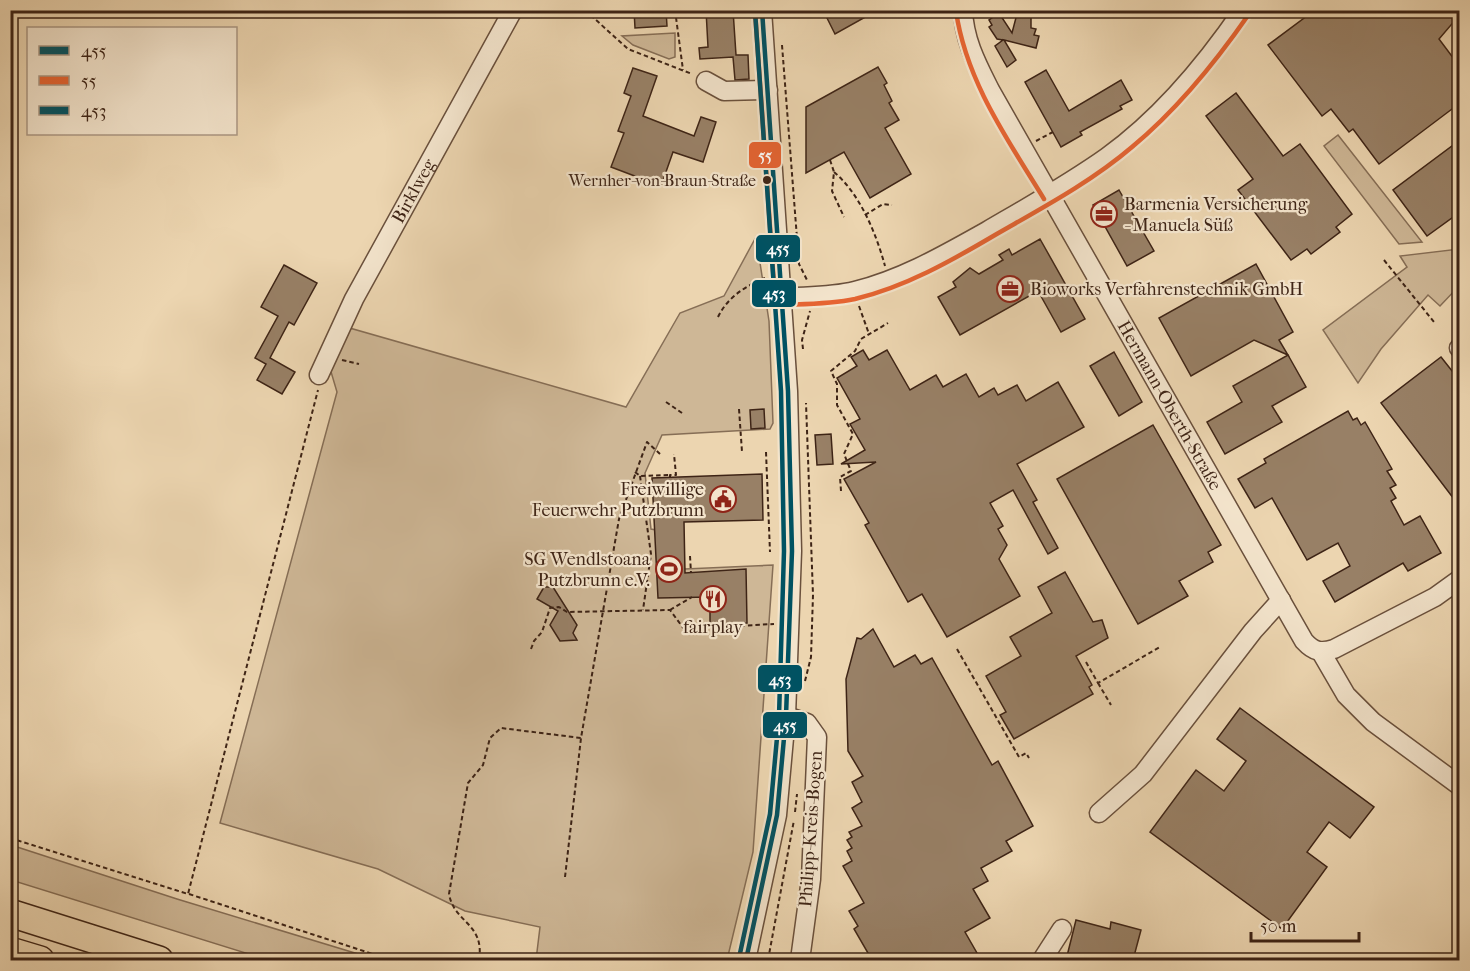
<svg xmlns="http://www.w3.org/2000/svg" width="1470" height="971" viewBox="0 0 1470 971" font-family="'IM FELL French Canon',serif">
	<style>
		.green { fill: #ceb796; stroke: #866e56; stroke-width: 1.5 }
		.building { fill: #988066; stroke: #3e2416; stroke-width: 1.5 }
		.lines { fill: none; stroke-linecap: round; stroke-linejoin: round }
		.minor-casing { stroke: #6a503c; stroke-width: 21 }
		.highway-casing { stroke: #3e2416; stroke-width: 30 }
		.path { stroke: #3e2416; stroke-width: 2; stroke-dasharray: 4.5 3; stroke-linecap: butt }
		.minor { stroke: #f3e4cc; stroke-width: 18 }
		.highway { stroke: #ecd5b0; stroke-width: 27 }
		.bus-1-casing { stroke: #f3e4cc; stroke-width: 9 }
		.bus-2-casing { stroke: #f3e4cc; stroke-width: 9 }
		.bus-3-casing { stroke: #f3e4cc; stroke-width: 9 }
		.bus-1 { stroke: #005262; stroke-width: 4.5 }
		.bus-2 { stroke: #e66432; stroke-width: 4.5 }
		.bus-3 { stroke: #005262; stroke-width: 4.5 }
		.bus-dot { fill: #3e2416; stroke: #f3e4cc; stroke-width: 2 }
		.labels { text-anchor: middle; dominant-baseline: central; stroke-width: 4.5; stroke-linejoin: round; paint-order: stroke }
		.bus-label { font-size: 16px; fill: #3e2416; stroke: #f3e4cc; text-anchor: end }
		.street-label { font-size: 18px; fill: #3e2416; stroke: #f3e4cc }
		.poi-label { font-size: 18px; fill: #3e2416; stroke: #f3e4cc; text-anchor: start }
		.line-badge { stroke: #f3e4cc; stroke-width: 2 }
		.badge-label { font-size: 16px; text-anchor: middle; font-weight: bold; fill: #fff }
	</style>
	<rect width="100%" height="100%" fill="#ecd5b0"/>
	<filter id="stains"><feTurbulence type="fractalNoise" baseFrequency=".00333" numOctaves="4"/><feColorMatrix values="0 0 0 0 .2 0 0 0 0 .09 0 0 0 0 .02 0 0 0 .5 -.17"/></filter>
	<radialGradient id="worn" r=".72"><stop offset=".6" stop-color="#630" stop-opacity="0"/><stop offset="1" stop-color="#630" stop-opacity=".3"/></radialGradient>
	<g class="green">
		<polygon points="675,33 675,57 669,59 633,45 622,36"/>
		<polygon points="1338,135 1422,242 1399,244 1324,146"/>
		<polygon points="756,237 769,321 773,423 770,429 662,435 645,473 651,529 656,530 685,569 773,565 753,852 727,960 536,960 540,927 465,911 378,869 220,823 337,392 329,365 346,327 626,407 680,313 724,296"/>
		<polygon points="1459,249 1459,286 1440,306 1428,295 1381,349 1358,383 1323,330 1407,267 1400,256"/>
		<polygon points="11,845 177,899 378,960 268,960 11,880"/>
	</g>
	<g class="building">
		<polygon points="634,10 666,10 667,26 635,28"/>
		<polygon points="706,10 733,10 736,55 748,55 749,79 735,80 733,57 700,59 699,48 708,47"/>
		<polygon points="823,10 878,10 835,34"/>
		<polygon points="1018,10 1031,10 1031,28 1036,29 1034,35 1039,36 1036,48 1004,40 1016,60 1007,67 995,46 1003,40 997,39 989,27 992,25 989,20 999,13 1012,33"/>
		<polygon points="1315,10 1453,10 1457,18 1439,39 1460,67 1460,103 1379,164 1353,129 1349,132 1331,109 1322,116 1268,45"/>
		<polygon points="878,67 887,83 884,85 892,101 889,103 899,120 885,128 911,174 870,198 844,152 806,173 806,107"/>
		<polygon points="633,68 657,76 643,116 694,136 701,117 716,122 703,162 673,152 661,186 611,167 624,133 618,131 631,96 624,93"/>
		<polygon points="1046,70 1069,111 1121,80 1132,100 1120,106 1122,109 1080,132 1082,135 1061,147 1025,82"/>
		<polygon points="1236,93 1283,156 1300,144 1352,214 1336,227 1340,232 1311,254 1307,249 1291,260 1238,190 1253,179 1206,116"/>
		<polygon points="1460,140 1460,212 1427,236 1393,190"/>
		<polygon points="1119,190 1154,251 1127,266 1093,205"/>
		<polygon points="1040,239 1085,319 1061,332 1038,291 960,335 938,297 956,287 953,282 970,268 979,274 1003,260 999,255 1009,249 1012,255"/>
		<polygon points="1256,264 1293,332 1279,340 1288,355 1254,340 1191,376 1159,318"/>
		<polygon points="284,265 317,283 294,325 289,322 270,358 295,372 282,394 257,380 266,364 255,358 278,316 261,307"/>
		<polygon points="863,350 869,360 887,350 910,390 936,375 943,387 966,374 979,397 994,388 998,395 1017,385 1026,401 1058,382 1084,427 1017,464 1037,500 1033,502 1058,548 1048,554 1013,490 990,503 1003,526 998,529 1007,545 999,559 1020,596 947,637 922,594 908,602 865,525 869,523 844,479 876,462 841,464 865,450 850,424 860,419 837,378 857,366 851,357"/>
		<polygon points="1114,352 1142,402 1119,416 1090,366"/>
		<polygon points="1288,355 1306,387 1272,406 1282,422 1225,454 1207,422 1242,402 1233,386"/>
		<polygon points="1441,357 1460,381 1460,507 1381,403"/>
		<polygon points="764,409 765,428 751,429 750,410"/>
		<polygon points="1348,411 1353,420 1357,418 1361,425 1365,422 1392,469 1387,471 1396,485 1390,488 1396,498 1391,501 1404,525 1420,516 1441,553 1408,571 1403,563 1335,602 1323,581 1350,566 1338,543 1307,560 1272,498 1255,508 1238,479 1266,463 1264,459"/>
		<polygon points="1153,425 1221,545 1208,552 1213,562 1179,581 1188,596 1138,624 1057,479"/>
		<polygon points="831,434 833,464 817,465 815,435"/>
		<polygon points="762,474 763,520 684,522 685,573 746,569 747,623 710,624 710,597 658,598 652,478"/>
		<polygon points="1065,572 1093,622 1102,620 1108,638 1076,656 1092,685 1089,687 1093,694 1014,739 1000,715 1006,712 986,676 1021,656 1010,637 1052,613 1038,587"/>
		<polygon points="544,587 553,587 577,625 573,633 577,640 560,641 550,625 558,611 537,599"/>
		<polygon points="873,629 894,667 915,655 921,664 932,658 992,765 998,761 1033,826 1006,841 1012,851 981,868 988,881 973,889 990,918 965,932 981,960 872,960 854,929 858,926 849,911 864,903 843,866 852,861 847,851 852,848 847,840 852,837 849,832 862,826 852,808 862,802 852,782 863,776 848,751 846,679 857,638 861,639"/>
		<polygon points="1240,708 1374,807 1350,838 1329,822 1307,852 1327,867 1282,929 1150,832 1196,770 1224,791 1246,761 1217,739"/>
		<polygon points="1076,920 1110,929 1111,922 1141,930 1133,960 1066,960"/>
	</g>
	<g class="lines">
		<defs>
			<g id="minor">
				<path id="s1" d="M963,10C964,40 977,64 990,90L1304,641C1314,652 1321,653 1334,649L1435,597L1460,579"/>
				<polyline points="706,81 724,91 768,90"/>
				<path d="M782,298C806,296 831,297 855,291C903,279 944,255 987,231C1028,207 1069,184 1107,157C1160,119 1206,64 1243,10"/>
				<polyline points="1459,348 1460,349"/>
				<path id="s2" d="M319,375L354,299L513,10"/>
				<polyline points="1321,652 1346,695 1373,722 1460,786"/>
				<polyline points="786,716 807,723 817,737 811,879 800,960"/>
				<polyline points="1099,813 1143,774 1253,631 1281,600"/>
				<polyline points="746,960 777,815 786,716 792,551 788,391 762,10"/>
				<polyline points="1042,960 1062,929"/>
			</g>
			<g id="highway">
				<polyline points="10,913 159,960"/>
				<polyline points="10,951 40,960"/>
			</g>
		</defs>
		<use href="#minor" class="minor-casing"/>
		<use href="#highway" class="highway-casing"/>
		<g class="path">
			<polyline points="585,10 628,49 692,74"/>
			<polyline points="675,10 683,70"/>
			<polyline points="782,45 799,264 808,282"/>
			<polyline points="1036,141 1053,132"/>
			<polyline points="830,160 834,172 832,191 844,217"/>
			<path d="M834,172C860,194 876,233 885,266"/>
			<polyline points="865,215 883,204 892,205"/>
			<polyline points="1384,260 1434,322"/>
			<polyline points="859,306 869,334"/>
			<path d="M718,317C727,298 745,286 765,278"/>
			<polyline points="803,349 802,340 810,311"/>
			<polyline points="342,360 359,364"/>
			<polyline points="666,402 682,413"/>
			<polyline points="739,409 742,452"/>
			<polyline points="766,452 770,552"/>
			<polyline points="635,472 640,476 670,475"/>
			<polyline points="640,476 651,554 643,610"/>
			<polyline points="670,478 670,475 676,475 674,454"/>
			<polyline points="841,491 840,477 851,471 844,454 853,434 837,405 837,384 831,371 855,351 861,339 888,323"/>
			<polyline points="690,556 691,573"/>
			<polyline points="670,610 692,597"/>
			<polyline points="531,649 534,641 542,632 550,608 559,607 567,612 670,610 684,629 774,624"/>
			<polyline points="957,649 1019,757 1026,753 1029,758"/>
			<polyline points="1086,662 1098,683 1160,647"/>
			<polyline points="805,681 811,657 813,595 806,403"/>
			<polyline points="1098,683 1111,705"/>
			<polyline points="795,812 797,794"/>
			<polyline points="10,838 188,894 318,390"/>
			<polyline points="565,877 581,738 619,519 647,442 660,454"/>
			<polyline points="189,894 391,960"/>
			<path d="M479,960C485,923 454,923 449,894L468,783L483,765L490,738L501,728L581,738"/>
			<polyline points="768,960 794,820"/>
		</g>
		<use href="#minor" class="minor"/>
		<use href="#highway" class="highway"/>
		<defs>
			<polyline id="bus-1" points="746,960 777,815 786,716 792,551 788,391 762,10"/>
			<g id="bus-2">
				<polyline points="755,11 775,299"/>
				<path d="M956,11C966,81 1008,140 1044,199"/>
				<path d="M783,305C807,304 831,304 855,299C905,287 951,261 995,235C1042,208 1091,182 1132,147C1178,109 1215,63 1249,14"/>
			</g>
			<polyline id="bus-3" points="739,958 770,814 779,716 784,551 781,391 755,11"/>
		</defs>
		<use href="#bus-1" class="bus-1-casing"/>
		<use href="#bus-2" class="bus-2-casing"/>
		<use href="#bus-3" class="bus-3-casing"/>
		<use href="#bus-1" class="bus-1"/>
		<use href="#bus-2" class="bus-2"/>
		<use href="#bus-3" class="bus-3"/>
	</g>
	<defs>
		<symbol id="office-ring" viewBox="-11 -11 22 22"><circle r="9.5" fill="#f3e4cc" stroke="#8f2418" stroke-width="1.5"/><path d="M-6-3h4V-5.5h4V-3h4V5H-6ZM-1-4.5V-3h2v-1.5ZM-6 0V1H6V0Z" fill="#8f2418"/></symbol>
		<symbol id="civic-ring" viewBox="-11 -11 22 22"><circle r="9.5" fill="#f3e4cc" stroke="#8f2418" stroke-width="1.5"/><path d="M-.6-6.5H3V-4.5H.6V-3L4-1V1h2V6H-6V1h2V-1L-.6-3ZM-1.2 2.5V6h2.4V2.5Z" fill="#8f2418"/></symbol>
		<symbol id="stadium-ring" viewBox="-11 -11 22 22"><circle r="9.5" fill="#f3e4cc" stroke="#8f2418" stroke-width="1.5"/><path d="M0-5a6.5 5 0 1 0 0 10a6.5 5 0 1 0 0-10ZM-3.5-1.8h7v3.6h-7Z" fill="#8f2418"/></symbol>
		<symbol id="restaurant-ring" viewBox="-11 -11 22 22"><circle r="9.5" fill="#f3e4cc" stroke="#8f2418" stroke-width="1.5"/><path d="M-5-6h1v4h1v-4h1v4h1v-4h1v5L-1.5 .5V6h-2V.5L-5-1ZM5-6V6H3V1.5H1.5Q1.5-4 5-6Z" fill="#8f2418"/></symbol>
	</defs>
	<g fill-rule="evenodd">
		<use href="#office-ring" x="1089" y="199" width="30" height="30"/>
		<use href="#office-ring" x="995" y="274" width="30" height="30"/>
		<use href="#civic-ring" x="708" y="484" width="30" height="30"/>
		<use href="#stadium-ring" x="654" y="554" width="30" height="30"/>
		<use href="#restaurant-ring" x="698" y="584" width="30" height="30"/>
	</g>
	<circle class="bus-dot" cx="767" cy="180" r="5"/>
	<g class="labels">
		<g class="bus-label">
			<text x="756" y="180">Wernher-von-Braun-Straße</text>
		</g>
		<g class="street-label">
			<text stroke="none"><textPath href="#s2" startOffset="207">Birklweg</textPath></text>
			<text stroke="none"><textPath href="#s1" startOffset="448">Hermann-Oberth-Straße</textPath></text>
			<text transform="translate(811 829) rotate(-86)">Philipp-Kreis-Bogen</text>
		</g>
		<g class="poi-label">
			<text x="1124" y="204">Barmenia Versicherung<tspan x="1124" dy="21">- Manuela Süß</tspan></text>
			<text x="1030" y="289">Bioworks Verfahrenstechnik GmbH</text>
			<text x="704" y="489" text-anchor="end">Freiwillige<tspan x="704" dy="21">Feuerwehr Putzbrunn</tspan></text>
			<text x="650" y="559" text-anchor="end">SG Wendlstoana<tspan x="650" dy="21">Putzbrunn e.V.</tspan></text>
			<text x="713" y="627" text-anchor="middle">fairplay</text>
		</g>
	</g>
	<g class="line-badge">
		<rect x="748" y="141" width="34" height="28" rx="6" fill="#e66432"/>
		<rect x="755" y="234" width="46" height="29" rx="6" fill="#005262"/>
		<rect x="751" y="279" width="46" height="29" rx="6" fill="#005262"/>
		<rect x="757" y="664" width="46" height="29" rx="6" fill="#005262"/>
		<rect x="762" y="711" width="46" height="28" rx="6" fill="#005262"/>
	</g>
	<g class="badge-label">
		<text x="765" y="161">55</text>
		<text x="778" y="254">455</text>
		<text x="774" y="299">453</text>
		<text x="780" y="685">453</text>
		<text x="785" y="731">455</text>
	</g>
	<rect width="1470" height="971" fill="none" stroke="#ecd5b0" stroke-width="36"/>
	<rect x="12" y="12" width="1446" height="947" fill="none" stroke="#3e2416" stroke-width="3"/>
	<rect x="18" y="18" width="1434" height="935" fill="none" stroke="#3e2416" stroke-width="1.5"/>
	<rect x="27" y="27" width="210" height="108" fill="#f3e4cc" stroke="#ab9783" stroke-width="1.5"/>
	<rect x="39" y="46" width="30" height="9" fill="#005262" stroke="#ab9783" stroke-width="1.5"/>
	<text x="81" y="57" font-size="18" fill="#3e2416">455</text>
	<rect x="39" y="76" width="30" height="9" fill="#e66432" stroke="#ab9783" stroke-width="1.5"/>
	<text x="81" y="87" font-size="18" fill="#3e2416">55</text>
	<rect x="39" y="106" width="30" height="9" fill="#005262" stroke="#ab9783" stroke-width="1.5"/>
	<text x="81" y="117" font-size="18" fill="#3e2416">453</text>
	<path d="M1251 932v9h108v-9" fill="none" stroke="#3e2416" stroke-width="3"/>
	<text x="1260" y="932" font-size="18" fill="#3e2416" stroke="#f3e4cc" stroke-width="4.5" paint-order="stroke">50 m</text>
	<rect width="100%" height="100%" filter="url(#stains)"/>
	<rect width="100%" height="100%" fill="url(#worn)"/>
</svg>
